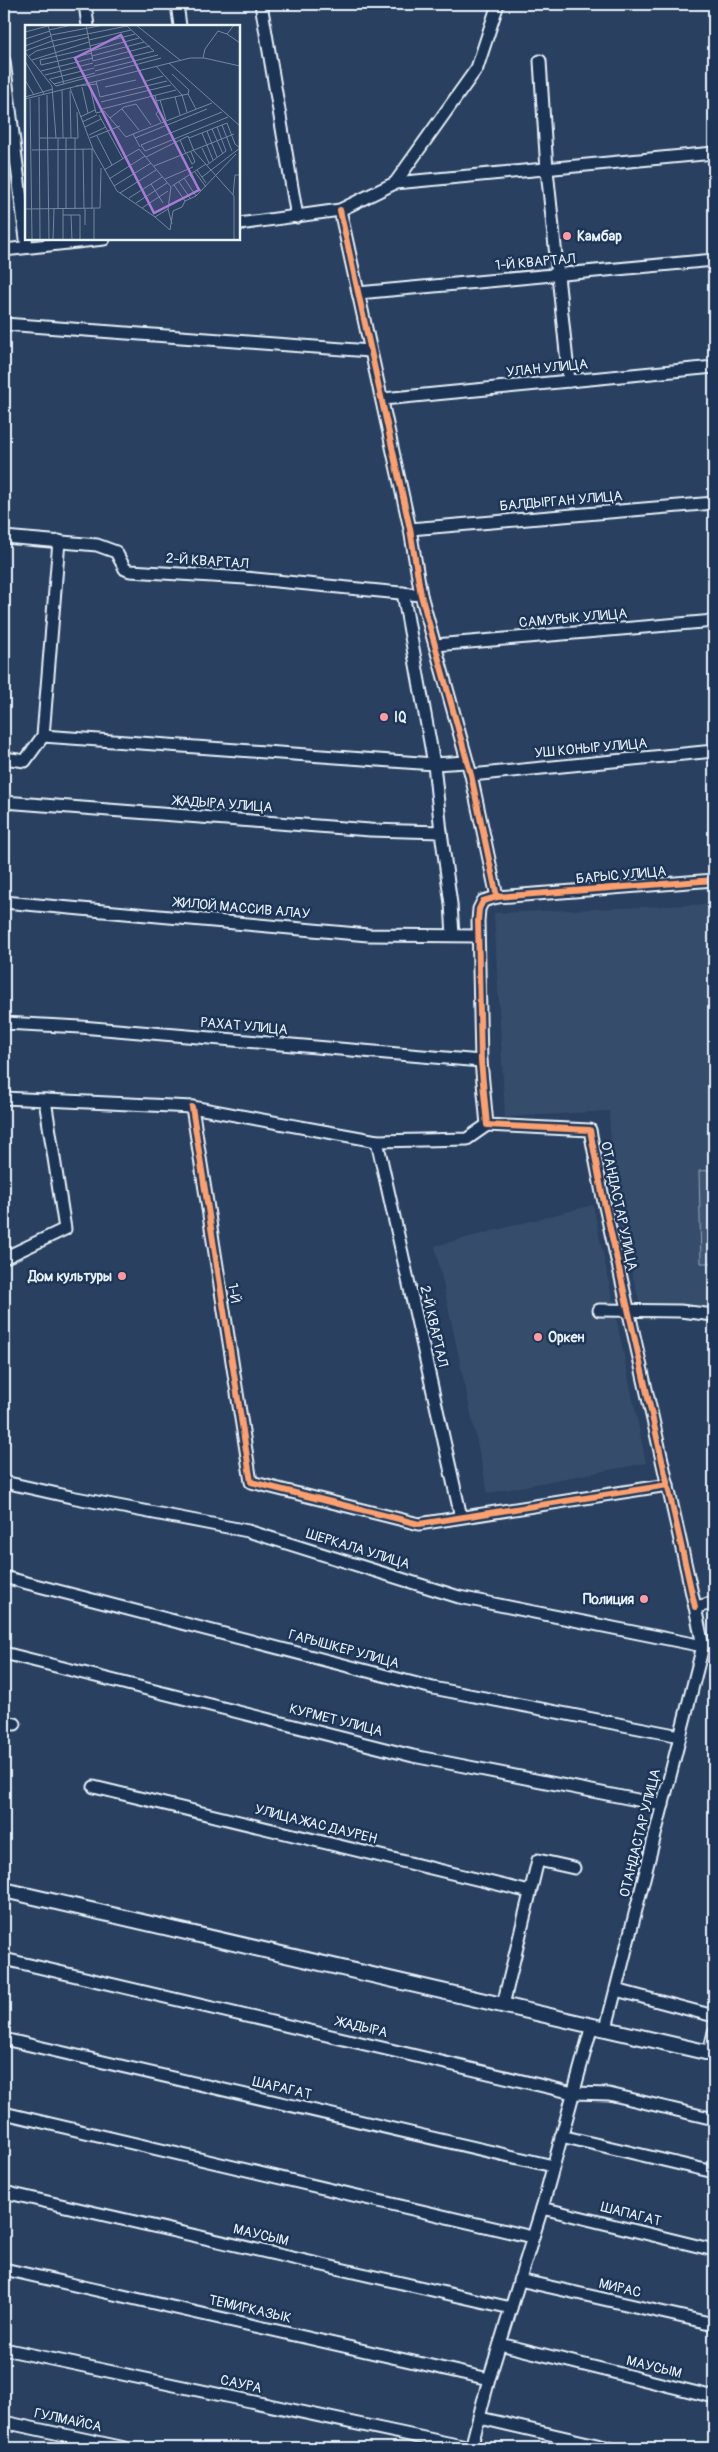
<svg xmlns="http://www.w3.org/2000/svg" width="718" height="2452" viewBox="0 0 718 2452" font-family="Pangolin,sans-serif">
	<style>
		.built { fill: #364d6b }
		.green { fill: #415774; stroke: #94a4b6 }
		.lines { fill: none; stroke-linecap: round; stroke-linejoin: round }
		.minor-casing { stroke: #e8f1f8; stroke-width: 15 }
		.major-casing { stroke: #e8f1f8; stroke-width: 18 }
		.minor { stroke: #1d3557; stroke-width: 11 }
		.major { stroke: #1d3557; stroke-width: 14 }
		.cycleway-casing { stroke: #1d3557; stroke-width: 9 }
		.cycleway { stroke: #fca06f; stroke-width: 6 }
		.poi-dot { fill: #ff9aa2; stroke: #1d3557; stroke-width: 2 }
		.labels { text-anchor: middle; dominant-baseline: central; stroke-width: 5; stroke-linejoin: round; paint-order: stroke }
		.poi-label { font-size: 14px; font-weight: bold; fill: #e8f1f8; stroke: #1d3557; text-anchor: start }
		.street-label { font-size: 14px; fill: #e8f1f8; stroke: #1d3557 }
		.inset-road { fill: none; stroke: #75879d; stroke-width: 1 }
		.view { fill: #a77bd6; fill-opacity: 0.15; stroke: #a77bd6; stroke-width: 2.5 }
		.inset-edge { fill: none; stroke: #e8f1f8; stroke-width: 2.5 }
	</style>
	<rect width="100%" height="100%" fill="#294061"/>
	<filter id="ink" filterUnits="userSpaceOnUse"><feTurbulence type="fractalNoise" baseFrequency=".02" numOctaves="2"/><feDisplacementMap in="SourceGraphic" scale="10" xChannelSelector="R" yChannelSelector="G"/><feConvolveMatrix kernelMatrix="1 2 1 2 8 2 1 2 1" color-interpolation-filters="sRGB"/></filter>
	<g filter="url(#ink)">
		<g class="built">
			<polygon points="714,904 714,1314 644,1319 614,1203 609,1111 505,1117 494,913"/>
			<polygon points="593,1205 646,1463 488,1493 435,1246"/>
		</g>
		<polygon class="green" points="714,1170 714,1263 701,1263 699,1171"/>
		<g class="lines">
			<defs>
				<g id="minor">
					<polyline points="85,4 88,26"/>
					<polyline points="177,4 180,26"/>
					<polyline points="261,4 297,217"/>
					<polyline points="4,61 27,247"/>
					<polyline points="540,61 547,170 569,381"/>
					<polyline points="395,183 714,153"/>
					<polyline points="340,210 410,529 421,595 471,775 497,897 714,880"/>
					<polyline points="239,224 340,210 395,183 477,68 498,4"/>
					<polyline points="4,250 104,239"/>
					<polyline points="358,293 714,260"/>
					<polyline points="4,324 370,351"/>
					<polyline points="383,399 714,367"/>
					<polyline points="410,529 714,503"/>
					<polyline points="4,537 97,545 116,552 125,569 130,571 245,578 421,595"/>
					<polyline points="403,593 434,764 441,832"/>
					<polyline points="435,645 714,621"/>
					<polyline points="43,736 59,541"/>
					<polyline points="4,758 25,761 43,736 434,764 466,762"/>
					<polyline points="471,775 714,751"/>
					<polyline points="4,802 370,830 441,832 451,904 453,935"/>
					<polyline points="497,897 483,901 479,909 478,921 481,1061 487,1125 590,1130 602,1193 695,1607"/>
					<polyline points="4,902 368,935 478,936"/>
					<polyline points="4,1023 81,1027 481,1061"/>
					<polyline points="4,1098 192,1107 377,1141 467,1139 487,1125"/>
					<polyline points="192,1107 251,1482 419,1524 668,1485"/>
					<polyline points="377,1141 461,1517"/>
					<polyline points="4,1258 65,1229 45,1100"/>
					<polyline points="599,1310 680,1311 714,1315"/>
					<polyline points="4,1482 71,1497 248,1531 459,1597 703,1646"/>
					<polyline points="4,1577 433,1688 680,1736"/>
					<polyline points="4,1653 413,1756 663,1805"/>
					<polyline points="4,1722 15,1724"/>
					<polyline points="94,1787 530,1892"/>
					<polyline points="4,1959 573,2093 609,2094 714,2119"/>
					<polyline points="616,1990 714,2016"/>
					<polyline points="503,2005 538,1860 574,1868"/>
					<polyline points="606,2028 703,1646 695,1607 714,1603"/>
					<polyline points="4,2039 553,2166"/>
					<polyline points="709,2053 714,2032"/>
					<polyline points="4,2113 532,2237"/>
					<polyline points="561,2136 714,2172"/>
					<polyline points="4,2192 511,2308"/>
					<polyline points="542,2208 714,2250"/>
					<polyline points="4,2269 489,2379"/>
					<polyline points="519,2280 714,2324"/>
					<polyline points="500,2344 714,2397"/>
					<polyline points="4,2349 471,2448"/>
					<polyline points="480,2418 610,2448"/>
					<polyline points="4,2422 125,2448"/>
					<polyline points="471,2448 489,2379 542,2208 592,2025"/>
				</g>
				<polyline id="major" points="4,1890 714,2054"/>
			</defs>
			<use href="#minor" class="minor-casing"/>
			<use href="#major" class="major-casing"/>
			<use href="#minor" class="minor"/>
			<use href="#major" class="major"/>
			<defs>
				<g id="cycleway">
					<polyline points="340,210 410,529 421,595 471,775 497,897 714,880"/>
					<polyline points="497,897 483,901 479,909 478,921 481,1061 487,1125 590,1130 602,1193 695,1607"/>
					<polyline points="192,1107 251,1482 419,1524 668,1485"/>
				</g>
			</defs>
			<use href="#cycleway" class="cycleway-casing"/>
			<use href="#cycleway" class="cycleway"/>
		</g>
	</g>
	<g class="poi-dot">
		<circle cx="567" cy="236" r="5"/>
		<circle cx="384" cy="717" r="5"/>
		<circle cx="122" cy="1276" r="5"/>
		<circle cx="538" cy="1337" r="5"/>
		<circle cx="644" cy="1599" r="5"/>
	</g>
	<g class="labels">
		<g class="poi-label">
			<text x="577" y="236">Камбар</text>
			<text x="394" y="717">IQ</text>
			<text x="112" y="1276" text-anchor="end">Дом культуры</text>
			<text x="548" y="1337">Оркен</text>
			<text x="634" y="1599" text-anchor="end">Полиция</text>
		</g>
		<g class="street-label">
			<text transform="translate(535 262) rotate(-5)">1-Й КВАРТАЛ</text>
			<text transform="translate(547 368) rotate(-6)">УЛАН УЛИЦА</text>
			<text transform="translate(561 501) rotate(-5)">БАЛДЫРГАН УЛИЦА</text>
			<text transform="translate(207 561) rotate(4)">2-Й КВАРТАЛ</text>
			<text transform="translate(573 618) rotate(-5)">САМУРЫК УЛИЦА</text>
			<text transform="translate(591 748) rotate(-5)">УШ КОНЫР УЛИЦА</text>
			<text transform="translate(223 804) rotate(4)">ЖАДЫРА УЛИЦА</text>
			<text transform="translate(621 875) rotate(-5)">БАРЫС УЛИЦА</text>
			<text transform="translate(242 908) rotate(5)">ЖИЛОЙ МАССИВ АЛАУ</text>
			<text transform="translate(244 1026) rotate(5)">РАХАТ УЛИЦА</text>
			<text transform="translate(619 1206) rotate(78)">ОТАНДАСТАР УЛИЦА</text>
			<text transform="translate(234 1293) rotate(81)">1-Й</text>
			<text transform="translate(434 1326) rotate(77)">2-Й КВАРТАЛ</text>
			<text transform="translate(358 1549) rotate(17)">ШЕРКАЛА УЛИЦА</text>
			<text transform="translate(344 1649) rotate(15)">ГАРЫШКЕР УЛИЦА</text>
			<text transform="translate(336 1720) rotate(14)">КУРМЕТ УЛИЦА</text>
			<text transform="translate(316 1824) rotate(14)">УЛИЦА ЖАС ДАУРЕН</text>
			<text transform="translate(640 1833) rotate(-76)">ОТАНДАСТАР УЛИЦА</text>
			<text transform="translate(362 2027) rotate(13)">ЖАДЫРА</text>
			<text transform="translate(282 2088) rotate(13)">ШАРАГАТ</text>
			<text transform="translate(631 2214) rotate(14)">ШАПАГАТ</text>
			<text transform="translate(261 2235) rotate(13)">МАУСЫМ</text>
			<text transform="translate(620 2288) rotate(13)">МИРАС</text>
			<text transform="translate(250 2309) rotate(13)">ТЕМИРКАЗЫК</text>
			<text transform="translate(654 2367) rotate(14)">МАУСЫМ</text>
			<text transform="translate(241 2384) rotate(12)">САУРА</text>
			<text transform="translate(68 2420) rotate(12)">ГУЛМАЙСА</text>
		</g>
	</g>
	<g transform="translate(25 25)">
		<rect width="215" height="215" fill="#294061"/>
		<path class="inset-road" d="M23,0L39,59M61,0L68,36M111,0L155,35M102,1L129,26M24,5L47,0M0,7L23,1M202,9L215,18M26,10L79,0M0,14L25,6M64,15L106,5M0,21L26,11M65,21L110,9M0,26L27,16L102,1M66,26L114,13M0,27L27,61L31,113M4,31L11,26L64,12M67,31L119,17M178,33L180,24L193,6L202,9L209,0M7,35L64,17M0,36L19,69M68,36L125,21M144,38L215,101M16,40L15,35L66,23M16,40L67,28M69,41L129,26M131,41L157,70M16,46L68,33M70,46L133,30M147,49L164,65L163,69M20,50L68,38M24,54L31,61L136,33M25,54L69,43M0,55L9,70M71,56L75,72M118,57L138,51M64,58L71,88L79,86M29,59L70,48M51,61L72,59M57,62L63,88M80,62L111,55M45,63L68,124L92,166L130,192L143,184L146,162M37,65L38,113M45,66L46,113M22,70L24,215M157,70L162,87M130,71L134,85L131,89L136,97M0,72L28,64M14,72L15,215M75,72L142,56M150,72L155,90M0,74L165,33H179L215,41M5,74L7,215M135,75L141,95M131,76L163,69L171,84M76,77L146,60M77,84L151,65M97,84L114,105M79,86L101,112L108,109L115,122M74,90L98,134M55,92L70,85M85,93L99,82L111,79L126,100M57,97L72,90M197,100L207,126M60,102L76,94M187,104L198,129M182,106L192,132M177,108L188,135M108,109L187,78M64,110L81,102M72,111L87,140M15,113H53L52,87M33,113V184M41,113V184M50,113V184M65,113L95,101M110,113L182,84M164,113L202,98L210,119L215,123L177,152M155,115L161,129M116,120L120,126L203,92M116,120L197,87M177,123L184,138M58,124L59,184M67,124V184M7,125L68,124M162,129L167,139L170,137L166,127M121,132L163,111L169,126L209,171V215M182,140L201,126L192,102M129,141L209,109M79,145L114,124L146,162M172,145L181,158M170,147L181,162M165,150L176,166M159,153L171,171M84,154L120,131M140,154L168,142M154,157L165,173M126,159L138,178M149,160L160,176L171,171L211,129M89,161L126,138M147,161L181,139M95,168L131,145M208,170L210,150H215M104,173L137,152M111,178L142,158M117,183L143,166M0,184L75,183L76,143M38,184V215M143,184L147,199M38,190H55V215M46,190L47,215M130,192L145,205L148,186L157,182L160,176M60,200V184M28,215L29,184M69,215V184"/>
		<path class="view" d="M96,10L174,165L129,188L50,33Z"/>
		<rect width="215" height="215" class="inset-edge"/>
	</g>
	<rect width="718" height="2452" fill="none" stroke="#1d3557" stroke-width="20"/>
	<rect x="10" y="10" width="698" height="2432" fill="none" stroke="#e8f1f8" stroke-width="2" filter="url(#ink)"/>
</svg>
